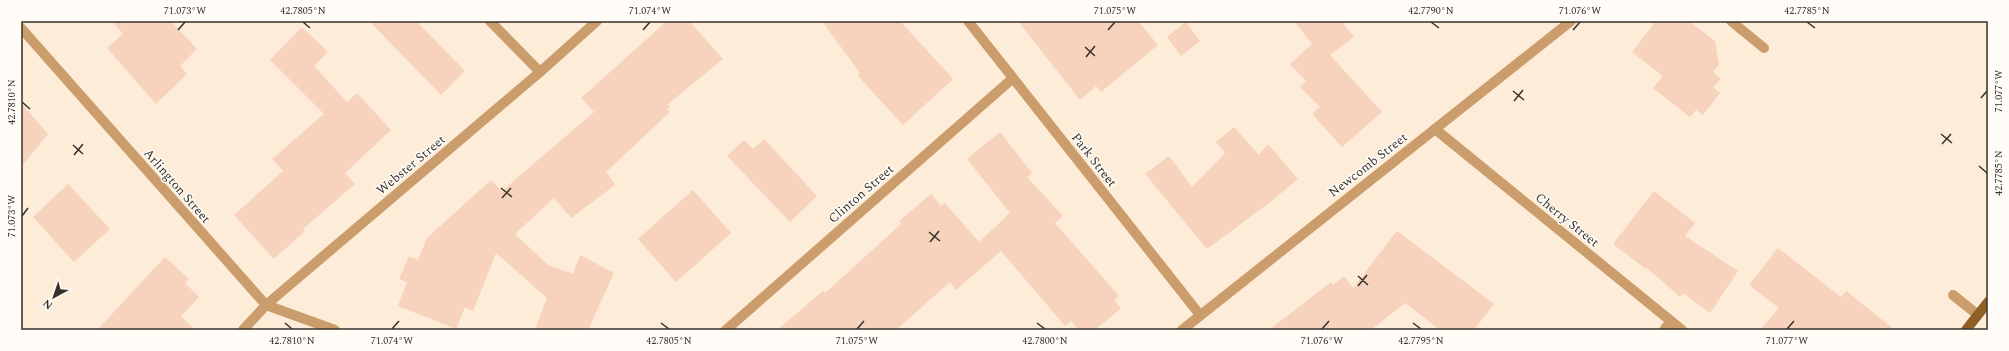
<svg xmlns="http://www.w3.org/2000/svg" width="2009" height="351" viewBox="0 0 2009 351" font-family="Spectral,serif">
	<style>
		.building { fill: #f7d2bd }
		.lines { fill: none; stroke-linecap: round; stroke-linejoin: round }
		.minor { stroke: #cb9d6c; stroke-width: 10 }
		.major { stroke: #8f5f26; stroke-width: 10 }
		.ticks { fill: none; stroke: #373029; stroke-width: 1.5 }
		.labels { text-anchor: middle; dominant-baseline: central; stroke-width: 3; stroke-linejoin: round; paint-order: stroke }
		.street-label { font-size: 13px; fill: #373029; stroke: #fffcf8 }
		.neatline { fill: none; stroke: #373029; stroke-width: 1.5 }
		.ticks-label { font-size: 10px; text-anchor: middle; fill: #373029 }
	</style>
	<rect width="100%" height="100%" fill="#fdecd8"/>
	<g class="building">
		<polygon points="112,21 171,21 197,49 180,66 187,74 156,104 107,48 123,34"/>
		<polygon points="369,21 416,21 465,71 441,95"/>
		<polygon points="667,21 689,21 723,59 668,104 670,106 667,109 670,112 606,172 615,185 571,218 554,198 515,234 548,265 573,274 580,255 614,273 588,330 535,330 547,298 496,253 473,311 465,307 456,329 398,306 407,282 399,279 409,256 418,260 427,238 491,180 502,191 594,112 581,98"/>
		<polygon points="822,21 900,21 953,79 903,125 858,76 860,73"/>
		<polygon points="1018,21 1138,21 1158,45 1101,92 1096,86 1080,100"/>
		<polygon points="1294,21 1341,21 1354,37 1330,55 1382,112 1342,147 1312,114 1320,107 1300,87 1306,81 1290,64 1312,44"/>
		<polygon points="1656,21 1689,21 1715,41 1719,65 1713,72 1721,79 1713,87 1720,93 1703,115 1696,110 1690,117 1653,88 1663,76 1632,52"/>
		<polygon points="1186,22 1200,41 1181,56 1167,37"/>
		<polygon points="302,27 328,52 314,66 347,102 357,93 391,130 345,173 355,184 303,229 305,231 274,259 234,215 283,171 272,159 324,114 270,60"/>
		<polygon points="21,103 48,134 21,167"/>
		<polygon points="1234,127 1259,155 1268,144 1298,179 1269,203 1207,249 1145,174 1169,156 1192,187 1225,153 1216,142"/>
		<polygon points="1000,132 1032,173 1027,177 1063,216 1055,223 1119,296 1114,300 1121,308 1095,330 1079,330 1071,321 1065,326 1001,251 956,290 950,282 896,330 777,330 823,291 825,293 901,224 899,221 931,194 941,206 945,203 979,242 1010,213 967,159"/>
		<polygon points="764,139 817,196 790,222 727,156 744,140 753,149"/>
		<polygon points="68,184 110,229 74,262 33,217"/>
		<polygon points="693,190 731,233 676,282 638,239"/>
		<polygon points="1654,191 1695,223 1685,236 1738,271 1710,313 1683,293 1680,297 1647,268 1646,269 1613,244"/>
		<polygon points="1397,231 1494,304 1474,330 1440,330 1405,303 1371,330 1269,330 1331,282 1333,285 1344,276 1353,288"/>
		<polygon points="1778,248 1841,297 1846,291 1895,330 1760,330 1779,308 1749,285"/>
		<polygon points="165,257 189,279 185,283 199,297 181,316 195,330 97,330"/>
	</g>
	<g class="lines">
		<g class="minor">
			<polyline points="490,21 540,72"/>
			<polyline points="968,21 1200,315"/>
			<polyline points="1731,21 1764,48"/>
			<polyline points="21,28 266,305 335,330"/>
			<polyline points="1435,129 1682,330"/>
			<polyline points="1953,295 1978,315"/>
			<polyline points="243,330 266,305 540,72 597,21"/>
			<polyline points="726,330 1012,79"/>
			<polyline points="1182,330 1571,21"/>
			<polyline points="1664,330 1671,321"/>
		</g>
		<polyline class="major" points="1966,330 1988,302"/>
	</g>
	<path class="ticks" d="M303,22L310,28M1431,22L1439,28M1807,22L1815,28M178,30L185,22M643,30L650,22M1108,30L1115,22M1573,30L1580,22M1085,47L1095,56M1086,57L1095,46M1513,91L1524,100M1981,98L1987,91M1514,101L1523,90M22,102L30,109M1941,134L1952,143M1942,144L1951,134M73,145L83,154M74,155L83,144M1979,166L1987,173M501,188L512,197M502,198L511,188M22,216L28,208M929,232L940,241M930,242L939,231M1358,276L1368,285M1358,286L1367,275M285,323L292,329M661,323L669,329M1037,323L1045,329M1413,323L1421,329M392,329L399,321M857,329L864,321M1322,329L1329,321M1787,329L1794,321"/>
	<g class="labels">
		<g class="street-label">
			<text transform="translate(1094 160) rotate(52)">Park Street</text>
			<text transform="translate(411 165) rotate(-40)">Webster Street</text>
			<text transform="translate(1368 165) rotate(-38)">Newcomb Street</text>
			<text transform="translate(177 186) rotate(49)">Arlington Street</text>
			<text transform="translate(861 194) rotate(-41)">Clinton Street</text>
			<text transform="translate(1567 220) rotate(39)">Cherry Street</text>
		</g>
	</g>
	<rect width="2009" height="351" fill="none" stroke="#fffcf8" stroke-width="44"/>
	<g transform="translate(54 297) rotate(220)" stroke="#fffcf8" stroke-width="3" paint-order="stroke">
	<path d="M0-3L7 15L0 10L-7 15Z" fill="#373029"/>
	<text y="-6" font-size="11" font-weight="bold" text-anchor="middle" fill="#373029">N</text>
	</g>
	<rect x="22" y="22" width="1965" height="307" class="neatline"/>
	<g class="ticks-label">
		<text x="185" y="14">71.073°W</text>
		<text x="303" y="14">42.7805°N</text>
		<text x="650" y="14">71.074°W</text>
		<text x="1115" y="14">71.075°W</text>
		<text x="1431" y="14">42.7790°N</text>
		<text x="1580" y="14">71.076°W</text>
		<text x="1807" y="14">42.7785°N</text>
		<text transform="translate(1998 91) rotate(-90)" y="4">71.077°W</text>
		<text transform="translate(11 102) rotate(-90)" y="4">42.7810°N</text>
		<text transform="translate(1998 173) rotate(-90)" y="4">42.7785°N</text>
		<text transform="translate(11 216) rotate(-90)" y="4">71.073°W</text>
		<text x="292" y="344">42.7810°N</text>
		<text x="392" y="344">71.074°W</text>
		<text x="669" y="344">42.7805°N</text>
		<text x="857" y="344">71.075°W</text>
		<text x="1045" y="344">42.7800°N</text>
		<text x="1322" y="344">71.076°W</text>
		<text x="1421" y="344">42.7795°N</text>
		<text x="1787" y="344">71.077°W</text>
	</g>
</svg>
